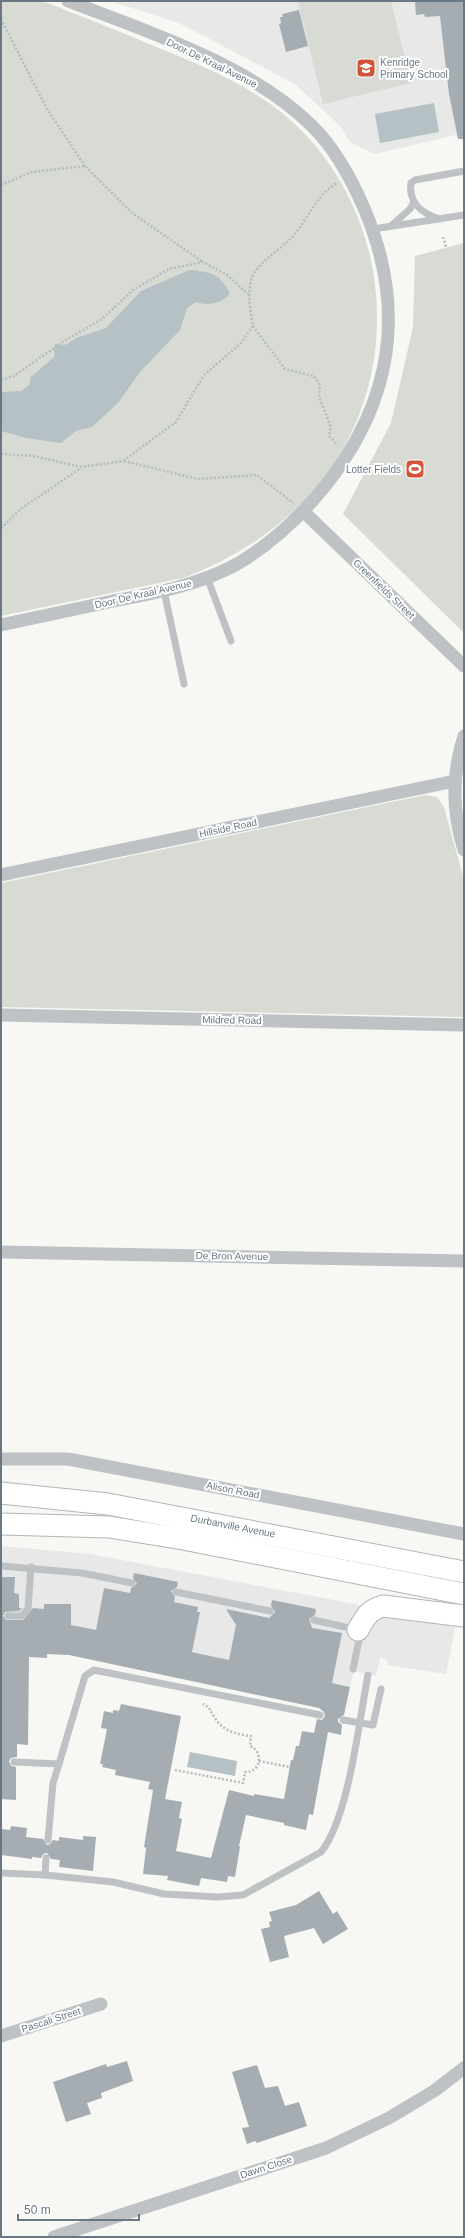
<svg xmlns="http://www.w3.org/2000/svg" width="465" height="2238" viewBox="0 0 465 2238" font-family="Arial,sans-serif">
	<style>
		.built { fill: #e7e8e7 }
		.green { fill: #d7dbd4 }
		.water { fill: #b5c1c4 }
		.building { fill: #a6adb2 }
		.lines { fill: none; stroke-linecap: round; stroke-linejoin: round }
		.primary-casing { stroke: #b2b6b9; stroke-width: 23 }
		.path { stroke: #b8bbbd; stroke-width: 2.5; stroke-dasharray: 2 2; stroke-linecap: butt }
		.lane { stroke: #bec2c5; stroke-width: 7 }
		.street { stroke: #bec2c5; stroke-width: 13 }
		.primary { stroke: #fff; stroke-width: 21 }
		.labels { text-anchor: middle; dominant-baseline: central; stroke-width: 4; stroke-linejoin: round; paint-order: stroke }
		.poi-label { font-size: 10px; fill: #697882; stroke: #fff; text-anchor: start }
		.street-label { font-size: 10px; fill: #697882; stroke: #fff }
	</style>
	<rect width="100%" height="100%" fill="#f7f7f4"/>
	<g class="built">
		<polygon points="110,1 464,1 464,133 375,154 350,142 340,126 295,84 179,23"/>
		<polygon points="1,1546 90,1554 456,1623 446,1674 387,1665 388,1660 380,1658 376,1676 354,1671 350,1687 71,1625 71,1604 45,1604 44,1609 33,1608 32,1623 1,1676"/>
	</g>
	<g class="green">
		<path d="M1,1C13,1 25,0 37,1C48,2 60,8 70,12C97,22 123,33 149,44C203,66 262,89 303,132C396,229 403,385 315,489C279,530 234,559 183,578L1,616Z"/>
		<polygon points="298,1 391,1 411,83 323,104"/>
		<polygon points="464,243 464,633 343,514 391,423 413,327 415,256"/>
		<polygon points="425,795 437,797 444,807 464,880 464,1017 1,1007 1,883"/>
	</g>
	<g class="water">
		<polygon points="434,103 439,132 380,143 375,114"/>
		<path d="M189,270C210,272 221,273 230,294C220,304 209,306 196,302L187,308L180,330L140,372L118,403L92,427L76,431L61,443L26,438L1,431V392L21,391L29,385L31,377L55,356L54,351L55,344L65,345L76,338L106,328L141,291Z"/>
		<polygon points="190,1752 237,1761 235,1776 187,1767"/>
	</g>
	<g class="building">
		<polygon points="415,1 464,1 464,139 458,139 449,94 440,16 425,17 424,14 416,15"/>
		<polygon points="299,10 308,46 286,52 279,24 281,23 280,17 283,17 282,14"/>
		<polygon points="134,1573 178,1582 177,1587 171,1591 175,1597 174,1602 198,1607 197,1612 200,1612 192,1652 229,1660 236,1625 226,1609 269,1618 275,1612 271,1606 272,1600 316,1609 315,1615 309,1619 312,1628 342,1633 332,1683 350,1687 344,1715 338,1719 338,1722 342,1725 341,1735 328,1732 313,1815 309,1814 306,1830 284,1825 284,1823 246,1815 239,1846 240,1847 235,1877 228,1876 227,1882 201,1878 199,1886 167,1880 168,1876 143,1874 146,1848 144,1847 153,1790 148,1789 150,1782 115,1775 116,1770 102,1767 103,1764 100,1764 107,1729 101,1728 104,1711 113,1713 113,1710 119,1711 121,1704 181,1716 165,1799 182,1802 179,1818 182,1819 176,1851 211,1858 229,1790 254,1796 254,1794 284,1799 291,1760 293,1760 296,1746 299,1746 302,1731 314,1733 317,1719 322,1720 325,1716 324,1712 319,1708 69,1655 47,1654 47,1658 29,1657 28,1745 17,1744 17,1757 11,1758 9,1761 11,1766 16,1767 16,1800 1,1799 1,1577 15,1577 14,1593 19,1594 19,1608 22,1608 19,1611 5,1612 3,1616 6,1620 23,1620 33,1608 44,1609 44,1604 71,1604 71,1625 96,1630 104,1588 130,1593 131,1588 137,1584 133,1578"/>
		<polygon points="11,1826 27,1828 26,1837 43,1839 47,1845 50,1844 53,1840 59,1841 59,1837 83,1840 83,1836 96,1837 93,1871 59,1867 60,1860 51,1859 47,1853 43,1854 41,1858 32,1857 32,1859 1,1855 1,1829 10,1830"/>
		<polygon points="319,1891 333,1914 337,1911 348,1929 323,1944 314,1928 284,1936 289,1957 270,1962 261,1929 270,1927 269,1922 272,1921 269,1912 296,1905"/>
		<polygon points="127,2061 133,2081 101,2093 102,2098 87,2103 91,2114 66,2122 53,2082 106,2064 107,2067"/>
		<polygon points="257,2065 265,2088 278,2086 285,2106 299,2102 307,2126 257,2143 255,2141 247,2144 242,2128 249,2127 232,2072"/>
	</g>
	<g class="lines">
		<defs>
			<g id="primary">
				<polyline points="1,1493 108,1504 464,1572"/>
				<polyline points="1,1524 109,1527 183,1539 464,1594"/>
				<path d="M358,1630C365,1617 369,1610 383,1606L464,1616"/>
			</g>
		</defs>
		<use href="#primary" class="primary-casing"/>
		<g class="path">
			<polyline points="1,19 47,109 85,166"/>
			<polyline points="1,185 32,172 85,166 132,213 203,262"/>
			<polyline points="443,237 446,247"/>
			<polyline points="253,326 285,369 314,376 320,385 319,397 331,427 329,436 337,444"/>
			<polyline points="1,380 14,376 64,341 102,319 133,290 169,269 203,262 227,275 248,294"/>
			<path d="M1,454L33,456L81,467L123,461L176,422L204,375L240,344L253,326C250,310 247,294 252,278C255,266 277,251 286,243C307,225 312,198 337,183"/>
			<polyline points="124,461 198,479 257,475 293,503"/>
			<polyline points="1,528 22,508 81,468"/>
			<polyline points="259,1761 290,1767"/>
			<path d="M175,1770L243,1783L245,1772C261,1773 264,1751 250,1746L251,1736C239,1735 222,1731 215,1718C211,1712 210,1707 203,1704"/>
		</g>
		<g class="lane">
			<path d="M440,219C423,214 408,203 411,183L415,180L464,171"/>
			<polyline points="392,225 410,209 414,202"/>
			<polyline points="373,229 464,215"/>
			<polyline points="207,577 231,641"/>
			<polyline points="164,591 184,684"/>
			<polyline points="1,1566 82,1573 132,1583"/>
			<polyline points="176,1592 270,1611"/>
			<polyline points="8,1616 21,1616 28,1609 31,1567"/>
			<polyline points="314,1620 358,1630 359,1640 353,1669"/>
			<polyline points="343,1720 373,1725 381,1689"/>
			<polyline points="14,1762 59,1764 85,1676 94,1670 320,1715"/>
			<polyline points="48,1840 53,1783 59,1764"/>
			<path d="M1,1873L45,1875L113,1882L164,1894L218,1897L243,1895L321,1852C349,1818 359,1720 368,1675"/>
			<polyline points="45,1875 46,1858"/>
		</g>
		<g class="street">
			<polyline points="304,512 464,666"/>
			<path d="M1,625C38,617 76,609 113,601C155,593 199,585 237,564C273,543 300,517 326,485C393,400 407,309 364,208C351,178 335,148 311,125C250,65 147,31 68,1"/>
			<path d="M464,736C452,773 452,812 464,850"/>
			<polyline points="1,875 455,781"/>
			<polyline points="1,1015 464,1025"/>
			<polyline points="1,1252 464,1261"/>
			<polyline points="1,1459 68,1459 464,1534"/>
			<polyline points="1,2036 101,2004"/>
			<polyline points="54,2237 326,2148 389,2118 434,2091 464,2068"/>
		</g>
		<use href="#primary" class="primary"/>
	</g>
	<defs>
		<symbol id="school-square" viewBox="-11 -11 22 22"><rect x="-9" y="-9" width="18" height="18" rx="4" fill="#d25539" stroke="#fff"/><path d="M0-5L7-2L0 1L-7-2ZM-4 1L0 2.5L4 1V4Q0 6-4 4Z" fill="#fff"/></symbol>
		<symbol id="stadium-square" viewBox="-11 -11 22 22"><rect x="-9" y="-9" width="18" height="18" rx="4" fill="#d25539" stroke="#fff"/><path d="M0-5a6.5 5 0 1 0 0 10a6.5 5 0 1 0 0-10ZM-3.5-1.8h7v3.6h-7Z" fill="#fff"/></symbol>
	</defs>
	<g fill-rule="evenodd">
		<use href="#school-square" x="355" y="57" width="22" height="22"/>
		<use href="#stadium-square" x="404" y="458" width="22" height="22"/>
	</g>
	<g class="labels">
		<g class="poi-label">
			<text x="380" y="62">Kenridge<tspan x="380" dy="12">Primary School</tspan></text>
			<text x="401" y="469" text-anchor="end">Lotter Fields</text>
		</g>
		<g class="street-label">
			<text transform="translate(212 63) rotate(26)">Door De Kraal Avenue</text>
			<text transform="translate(384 589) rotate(44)">Greenfields Street</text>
			<text transform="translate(143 594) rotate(-13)">Door De Kraal Avenue</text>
			<text transform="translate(228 828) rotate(-12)">Hillside Road</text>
			<text transform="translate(232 1020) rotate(1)">Mildred Road</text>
			<text transform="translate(232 1256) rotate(1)">De Bron Avenue</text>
			<text transform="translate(233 1490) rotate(11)">Alison Road</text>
			<text transform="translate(233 1526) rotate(11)">Durbanville Avenue</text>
			<text transform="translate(51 2020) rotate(-18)">Pascali Street</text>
			<text transform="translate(266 2167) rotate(-18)">Dawn Close</text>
		</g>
	</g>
	<rect width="465" height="2238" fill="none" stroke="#697882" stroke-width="4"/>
	<path d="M18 2214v6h121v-6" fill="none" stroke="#697882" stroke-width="2"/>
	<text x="24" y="2214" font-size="12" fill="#697882" stroke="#ffffff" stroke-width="3" paint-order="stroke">50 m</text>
</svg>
